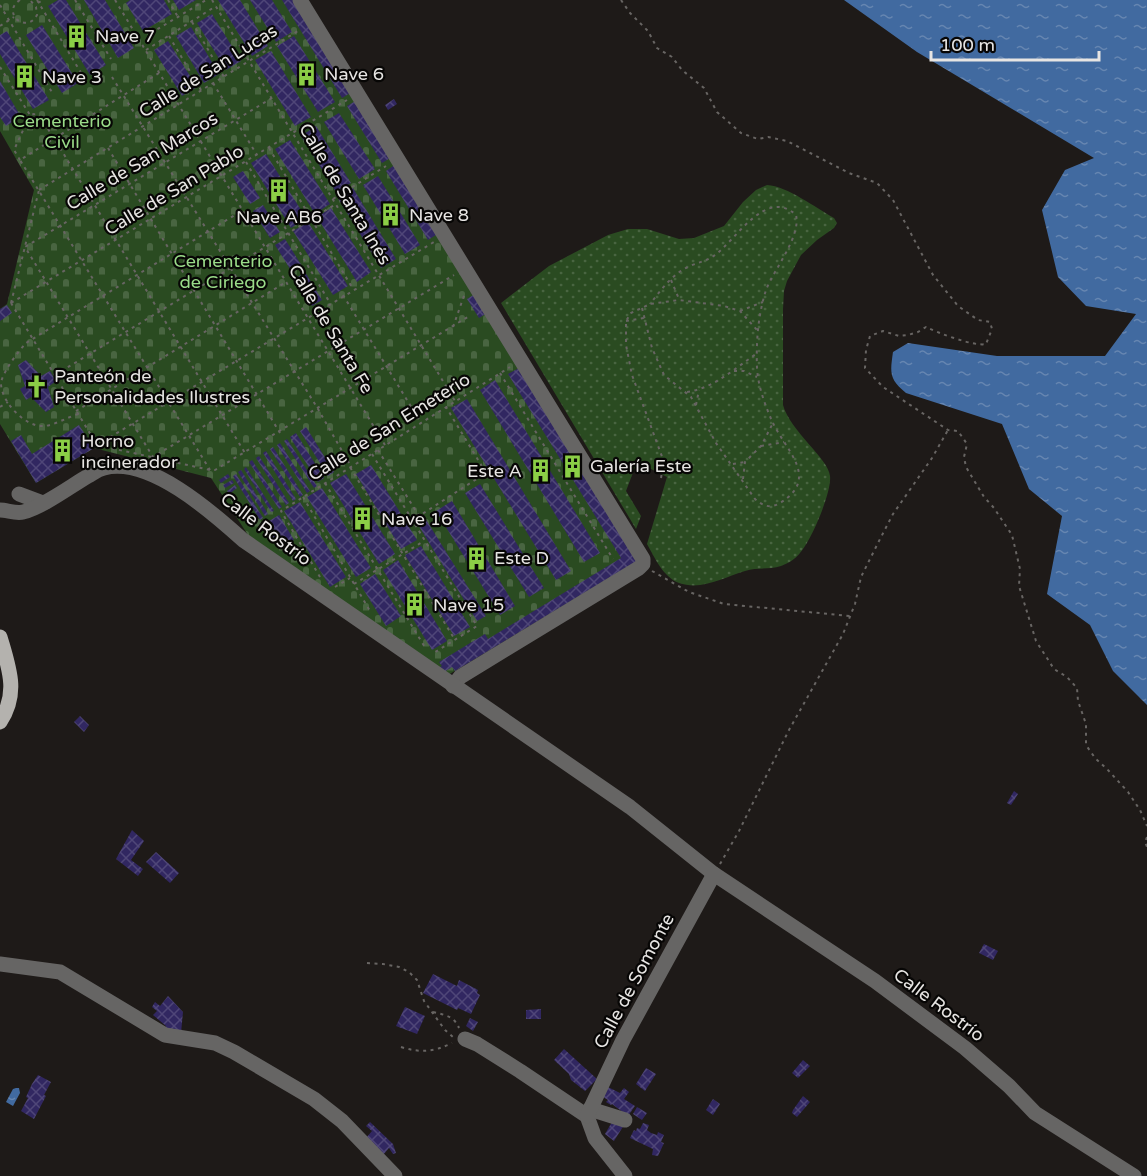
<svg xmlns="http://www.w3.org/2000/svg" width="1147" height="1176" viewBox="0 0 1147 1176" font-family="'Varela Round',sans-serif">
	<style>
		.green { fill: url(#green-dots) }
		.cemetery { fill: url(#cemetery-stones) }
		.water { fill: url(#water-ripples) }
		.building { fill: url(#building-cross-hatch) }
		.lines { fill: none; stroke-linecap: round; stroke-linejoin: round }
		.path { stroke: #686563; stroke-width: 2; stroke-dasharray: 3 4.5; stroke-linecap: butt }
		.minor { stroke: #666564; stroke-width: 15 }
		.major { stroke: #b4b2ae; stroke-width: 15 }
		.labels { text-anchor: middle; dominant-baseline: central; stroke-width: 4.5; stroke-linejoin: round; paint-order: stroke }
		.poi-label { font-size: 18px; fill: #e7e5e3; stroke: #070605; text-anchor: start }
		.street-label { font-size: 18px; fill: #e7e5e3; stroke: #070605 }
		.park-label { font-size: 18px; fill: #9adb89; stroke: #070605 }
	</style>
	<defs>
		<pattern id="green-dots" width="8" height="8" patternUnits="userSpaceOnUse" patternTransform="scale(1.5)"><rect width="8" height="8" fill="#2a4b21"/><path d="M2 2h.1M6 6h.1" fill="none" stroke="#496541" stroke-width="1.8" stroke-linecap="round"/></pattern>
		<pattern id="cemetery-stones" width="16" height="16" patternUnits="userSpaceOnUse" patternTransform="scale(1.5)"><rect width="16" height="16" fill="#2a4b21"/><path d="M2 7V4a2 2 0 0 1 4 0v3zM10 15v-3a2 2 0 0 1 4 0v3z" fill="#496541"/></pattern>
		<pattern id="water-ripples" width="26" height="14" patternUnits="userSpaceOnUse" patternTransform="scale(1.5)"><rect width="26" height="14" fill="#416aa0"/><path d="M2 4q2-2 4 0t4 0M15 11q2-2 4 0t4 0" fill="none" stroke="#6686b1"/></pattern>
		<pattern id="building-cross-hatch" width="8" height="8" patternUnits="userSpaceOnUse" patternTransform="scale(1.5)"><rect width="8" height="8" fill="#312761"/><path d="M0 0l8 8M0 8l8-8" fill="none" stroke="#4f4678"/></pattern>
	</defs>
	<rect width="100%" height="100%" fill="#1e1a18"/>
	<path class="green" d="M767,185C787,186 816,208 834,218L837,223L834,228L817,240L801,255L787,281L784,291L783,309V405C790,431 829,459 830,476C832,492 811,541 800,553C795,559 789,563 781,566C769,570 757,567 745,571C724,577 702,591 679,583C663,577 655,558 647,544L667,477L637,462L626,491L641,516L636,529L501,303L549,266L608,235L628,229H647L679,239L694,238L724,226L743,202L756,190Z"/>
	<polygon class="cemetery" points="0,0 296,0 637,561 448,675 248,535 211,478 94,448 36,483 0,424 0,309 7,304 34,190 0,131"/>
	<g class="water">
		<path d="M844,0H1147V705L1113,671L1090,625L1047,594L1062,516L1029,489L1002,424L906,393C889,379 890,373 893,352L908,343L997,356H1105L1136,314L1086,306L1058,277L1042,210L1065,170L1094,158L917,52Z"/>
		<polygon points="16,1088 19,1088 20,1093 13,1106 6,1102 13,1089"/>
	</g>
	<g class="building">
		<polygon points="58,0 66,0 106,65 90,75 48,6"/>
		<polygon points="84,0 105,0 134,48 118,58"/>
		<polygon points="130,0 164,0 172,14 143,31 126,3"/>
		<polygon points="173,0 196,0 179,10"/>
		<polygon points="218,0 240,0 268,46 252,56"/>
		<polygon points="250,0 272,0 292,32 276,42"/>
		<polygon points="282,0 296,0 352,92 342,98"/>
		<polygon points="212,14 241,61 226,70 197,23"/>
		<polygon points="42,25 78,83 62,93 26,35"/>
		<polygon points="191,27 219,74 204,83 176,36"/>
		<polygon points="7,31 49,100 33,109 0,54 0,35"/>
		<polygon points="294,36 335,102 318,112 277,46"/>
		<polygon points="168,41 197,87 182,96 154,50"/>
		<polygon points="271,51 311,117 295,126 255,60"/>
		<polygon points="0,81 21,117 6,126 0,117"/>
		<polygon points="394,99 397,104 388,110 385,105"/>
		<polygon points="357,100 392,157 382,163 347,106"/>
		<polygon points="339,113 375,169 359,179 324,122"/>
		<polygon points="316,126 351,183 336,192 301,136"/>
		<polygon points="290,140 330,204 315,214 275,149"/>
		<polygon points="266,154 306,218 291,228 251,163"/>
		<polygon points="396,164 439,233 428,240 386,171"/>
		<polygon points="243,171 260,198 250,204 233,177"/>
		<polygon points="378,176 420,245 405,254 363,185"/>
		<polygon points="353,188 396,259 381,268 338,198"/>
		<polygon points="263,205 280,232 270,238 253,211"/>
		<polygon points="331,208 371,272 357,282 317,217"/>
		<polygon points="308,222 348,286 333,295 293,231"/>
		<polygon points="285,239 302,266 292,272 275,245"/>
		<polygon points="305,272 322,300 312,306 295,279"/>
		<polygon points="475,294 487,313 479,318 467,299"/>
		<polygon points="7,305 12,313 0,321 0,309"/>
		<polygon points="26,360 41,376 50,371 56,381 48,387 54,407 46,412 31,397 26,400 20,389 25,386 18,365"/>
		<polygon points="519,368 637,561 455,671 452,667 444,672 438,668 442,666 439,662 485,634 488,639 621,558 508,374"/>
		<polygon points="495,380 600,553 584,562 480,390"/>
		<polygon points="467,399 571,571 556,580 451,408"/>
		<polygon points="79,425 94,448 36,483 11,441 21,435 32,454"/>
		<polygon points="306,427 334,472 328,476 300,431"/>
		<polygon points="296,433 324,478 318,482 290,437"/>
		<polygon points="287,439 317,486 314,488 284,441"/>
		<polygon points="280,443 310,491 307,493 277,445"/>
		<polygon points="273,447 303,495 300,497 270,449"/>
		<polygon points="266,451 296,499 293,501 263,453"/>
		<polygon points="259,456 289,503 286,505 256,458"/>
		<polygon points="252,460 282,507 279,509 249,462"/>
		<polygon points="371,465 417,540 401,549 356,474"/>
		<polygon points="246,467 274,511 271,512 244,469"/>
		<polygon points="241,470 268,514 265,516 238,472"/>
		<polygon points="228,474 230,477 221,483 219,480"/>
		<polygon points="236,474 263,518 260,520 233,476"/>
		<polygon points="346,474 395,554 379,564 330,483"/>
		<polygon points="232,480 234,483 225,488 223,485"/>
		<polygon points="480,484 544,588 529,597 465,493"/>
		<polygon points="235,485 237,488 229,494 227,491"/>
		<polygon points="322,488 371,568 356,577 307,497"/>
		<polygon points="452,501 515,606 500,615 436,511"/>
		<polygon points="300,502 346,577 330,587 284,511"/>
		<polygon points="279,515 294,540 280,549 264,524"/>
		<polygon points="425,518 486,616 477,621 417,523"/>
		<polygon points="421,546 470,627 454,636 405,555"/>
		<polygon points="398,560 447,641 432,650 383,570"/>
		<polygon points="375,574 401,616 386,626 360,584"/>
		<polygon points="80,716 89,725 84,732 74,722"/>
		<polygon points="1014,791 1018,794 1011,805 1007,803"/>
		<polygon points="132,830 144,841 131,860 143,869 138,876 116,859"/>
		<polygon points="156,852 179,873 170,883 146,862"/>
		<polygon points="984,944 998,951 993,960 979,953"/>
		<polygon points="433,974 457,986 459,980 478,990 477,993 480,995 471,1014 458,1008 457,1010 423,993"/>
		<polygon points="168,996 183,1012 181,1033 165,1032 166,1026 153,1015 157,1011 152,1007 155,1002 160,1006"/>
		<polygon points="405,1007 425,1016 417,1034 396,1026"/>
		<polygon points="541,1009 541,1019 526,1019 526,1010"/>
		<polygon points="470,1018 478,1022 473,1031 466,1026"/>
		<polygon points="564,1049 597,1079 585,1091 571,1080 569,1074 554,1060"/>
		<polygon points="803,1060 810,1066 798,1078 792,1073"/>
		<polygon points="646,1068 656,1074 645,1091 636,1084"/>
		<polygon points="38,1075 51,1082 44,1095 46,1096 34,1119 21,1111 28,1098 26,1097 32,1084"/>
		<polygon points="606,1086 620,1093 624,1088 629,1092 624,1099 635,1106 628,1116 612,1104 611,1105 606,1102 608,1100 600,1095"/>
		<polygon points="803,1096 810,1102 797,1117 792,1113 793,1110"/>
		<polygon points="713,1099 720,1104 713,1115 706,1110"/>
		<polygon points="637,1107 647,1113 642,1120 633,1114"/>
		<polygon points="370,1122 393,1144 396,1153 393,1154 389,1148 383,1155 366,1138 372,1131 366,1126"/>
		<polygon points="612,1122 624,1125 614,1141 605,1134"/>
		<polygon points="643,1123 649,1125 647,1130 651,1133 657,1135 658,1132 664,1135 661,1142 664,1143 658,1156 652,1155 653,1149 630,1138 634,1130 636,1131 637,1128 640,1129"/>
	</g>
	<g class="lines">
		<g class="path">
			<path d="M20,0C12,5 11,12 16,19C24,25 32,24 37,15L36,7L30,0"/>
			<polyline points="37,0 83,76"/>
			<polyline points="75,0 111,59"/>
			<polyline points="115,0 385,445"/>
			<polyline points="168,0 178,17"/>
			<polyline points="212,0 455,401"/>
			<path d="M621,0L630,13L648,31L657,48L672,57L682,70L704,88L717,112L741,133L758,139L768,137L787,141L849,173L877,183L893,200L933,275L958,306L978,320L990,322L992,329L986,344C975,347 938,333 926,327L918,332L908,335L899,336L883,331L870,336L866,350L865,368L883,387L948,430L958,431L967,444L964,457L966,467L984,497L994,508L1012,535L1020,569L1019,586L1036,641L1054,669L1067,677L1077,688L1078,701L1086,724V745L1095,758L1107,769L1128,792L1140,810L1147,826"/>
			<polyline points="38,3 43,0"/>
			<polyline points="0,5 53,94"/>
			<polyline points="192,22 224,77"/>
			<polyline points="0,26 14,17"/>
			<polyline points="151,33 206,0"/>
			<polyline points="169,36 201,90"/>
			<polyline points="146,50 216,6"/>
			<polyline points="0,67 30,115"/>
			<polyline points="159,73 20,160 210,470"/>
			<polyline points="112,77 318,409 349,463 350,467 455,640"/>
			<polyline points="213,83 257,155"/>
			<polyline points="272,98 25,247 153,457 454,275"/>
			<polyline points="108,148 280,433"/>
			<polyline points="269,148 353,289"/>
			<polyline points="20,160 14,150 30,115 34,114 42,120 54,138 245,453"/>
			<polyline points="246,162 330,303"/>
			<polyline points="39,190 298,31"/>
			<polyline points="333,199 386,166"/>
			<polyline points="671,280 679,299"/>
			<polyline points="343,295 421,423"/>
			<polyline points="11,303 347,100"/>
			<polyline points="11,303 97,445"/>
			<polyline points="11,303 39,190"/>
			<path d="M642,308L652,348L664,375L691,397L716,443L755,499C763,506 770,509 780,503C821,478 785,450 772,421C765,405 758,386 757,368C756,342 758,315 766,290C774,269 801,237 796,215C766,187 736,240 715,255C707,261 699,262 690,266C673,273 661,290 650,304"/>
			<polyline points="740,311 763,302"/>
			<polyline points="626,321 644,318"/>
			<polyline points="453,327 465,293"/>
			<polyline points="734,371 744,371 757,377"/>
			<polyline points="500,373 613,559"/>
			<polyline points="55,375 336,204"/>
			<path d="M687,392C714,388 734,369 756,354"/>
			<polyline points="696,405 699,390"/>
			<polyline points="0,407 8,402"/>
			<polyline points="76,411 286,282"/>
			<path d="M78,414C68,417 53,426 43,426C25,427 0,401 1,382C5,369 17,353 26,343L243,210"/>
			<polyline points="97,445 434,242"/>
			<polyline points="97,445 210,470 215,470 471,315"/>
			<polyline points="761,446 784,442"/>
			<polyline points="378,450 419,516 486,473 446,407"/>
			<polyline points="372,454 477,626 432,654"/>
			<polyline points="733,464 745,462"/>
			<polyline points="661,478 664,462 632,375 626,345 626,321 631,313 650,304 679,300 724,306 740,311 757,330"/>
			<polyline points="743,479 745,462 761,446 773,423"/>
			<polyline points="325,483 426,649"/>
			<polyline points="303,497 370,611"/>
			<polyline points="652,571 689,592 724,604 850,616"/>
			<polyline points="320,577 281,511 510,367"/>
			<polyline points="354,584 424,541"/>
			<polyline points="335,587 350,578"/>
			<polyline points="1147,837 1145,842 1147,847"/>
			<polyline points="720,864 739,831 789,730 843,634 855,604 861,577 880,539 893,514 932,458 948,430"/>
			<polyline points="367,963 383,964 399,967 409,972 417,980 424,1001 445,1030 454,1038"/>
			<path d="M433,1012C445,1015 454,1016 459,1028"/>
			<path d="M401,1047C420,1053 434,1052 452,1043"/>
		</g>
		<g class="minor">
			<polyline points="300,0 643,559 643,564 639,568 460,677 453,686"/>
			<polyline points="19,494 43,503"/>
			<path d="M0,510C7,510 16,514 23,512C41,508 71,486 88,476C92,474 98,469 104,468C149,456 212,512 243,540L630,807L714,874L875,981L965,1048L1009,1086L1035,1113L1134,1176"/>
			<polyline points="0,964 60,972 165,1035 215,1043 234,1052 314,1099 342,1121 395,1176"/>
			<polyline points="465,1039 477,1044 520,1071 587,1116 595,1138 625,1176"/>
			<polyline points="590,1109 625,1120"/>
			<polyline points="587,1116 623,1040 714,874"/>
		</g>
		<path class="major" d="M0,637C9,668 19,693 0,722"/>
	</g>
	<defs>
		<symbol id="building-bare" viewBox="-9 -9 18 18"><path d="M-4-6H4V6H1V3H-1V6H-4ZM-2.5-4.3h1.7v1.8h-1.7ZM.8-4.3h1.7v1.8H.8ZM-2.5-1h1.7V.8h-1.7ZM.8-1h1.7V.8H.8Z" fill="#8bce46" stroke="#070605" stroke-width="2.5" paint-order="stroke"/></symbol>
		<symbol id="church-bare" viewBox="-9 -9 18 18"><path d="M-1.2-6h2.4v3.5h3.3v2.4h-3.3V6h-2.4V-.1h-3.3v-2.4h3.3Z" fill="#8bce46" stroke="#070605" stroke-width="2.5" paint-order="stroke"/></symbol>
	</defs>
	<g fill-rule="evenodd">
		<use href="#building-bare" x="60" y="20" width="33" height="33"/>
		<use href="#building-bare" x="290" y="58" width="33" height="33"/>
		<use href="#building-bare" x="8" y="60" width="33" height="33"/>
		<use href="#building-bare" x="262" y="174" width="33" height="33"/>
		<use href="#building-bare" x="374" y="198" width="33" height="33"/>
		<use href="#church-bare" x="20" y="370" width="33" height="33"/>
		<use href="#building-bare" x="46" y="434" width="33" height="33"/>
		<use href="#building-bare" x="556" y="450" width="33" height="33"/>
		<use href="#building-bare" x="524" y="454" width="33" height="33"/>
		<use href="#building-bare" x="346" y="502" width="33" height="33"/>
		<use href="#building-bare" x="460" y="542" width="33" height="33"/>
		<use href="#building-bare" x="398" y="588" width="33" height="33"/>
	</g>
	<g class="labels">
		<g class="poi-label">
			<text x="95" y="36">Nave 7</text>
			<text x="324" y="74">Nave 6</text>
			<text x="42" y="77">Nave 3</text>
			<text x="409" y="215">Nave 8</text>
			<text x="279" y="217" text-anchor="middle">Nave AB6</text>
			<text x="54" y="376">Panteón de<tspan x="54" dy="21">Personalidades Ilustres</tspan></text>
			<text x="81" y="441">Horno<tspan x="81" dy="21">incinerador</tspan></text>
			<text x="590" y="466">Galería Este</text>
			<text x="522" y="471" text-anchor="end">Este A</text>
			<text x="381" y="519">Nave 16</text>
			<text x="494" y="558">Este D</text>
			<text x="433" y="605">Nave 15</text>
		</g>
		<g class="street-label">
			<text transform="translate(208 71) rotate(-32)">Calle de San Lucas</text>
			<text transform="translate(142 161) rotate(-31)">Calle de San Marcos</text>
			<text transform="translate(174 190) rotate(-31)">Calle de San Pablo</text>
			<text transform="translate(345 194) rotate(59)">Calle de Santa Inés</text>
			<text transform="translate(331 329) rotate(59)">Calle de Santa Fe</text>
			<text transform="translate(389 427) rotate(-32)">Calle de San Emeterio</text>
			<text transform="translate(266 529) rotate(37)">Calle Rostrío</text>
			<text transform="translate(634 981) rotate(-62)">Calle de Somonte</text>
			<text transform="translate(939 1005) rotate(37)">Calle Rostrío</text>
		</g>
		<g class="park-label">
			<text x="62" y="121">Cementerio<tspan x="62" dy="21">Civil</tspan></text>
			<text x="223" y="261">Cementerio<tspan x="223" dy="21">de Ciriego</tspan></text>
		</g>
	</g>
	<path d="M931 51v9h168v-9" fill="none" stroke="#e7e5e3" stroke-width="3"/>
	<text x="940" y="51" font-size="18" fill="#e7e5e3" stroke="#070605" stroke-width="4.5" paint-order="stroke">100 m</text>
</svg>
